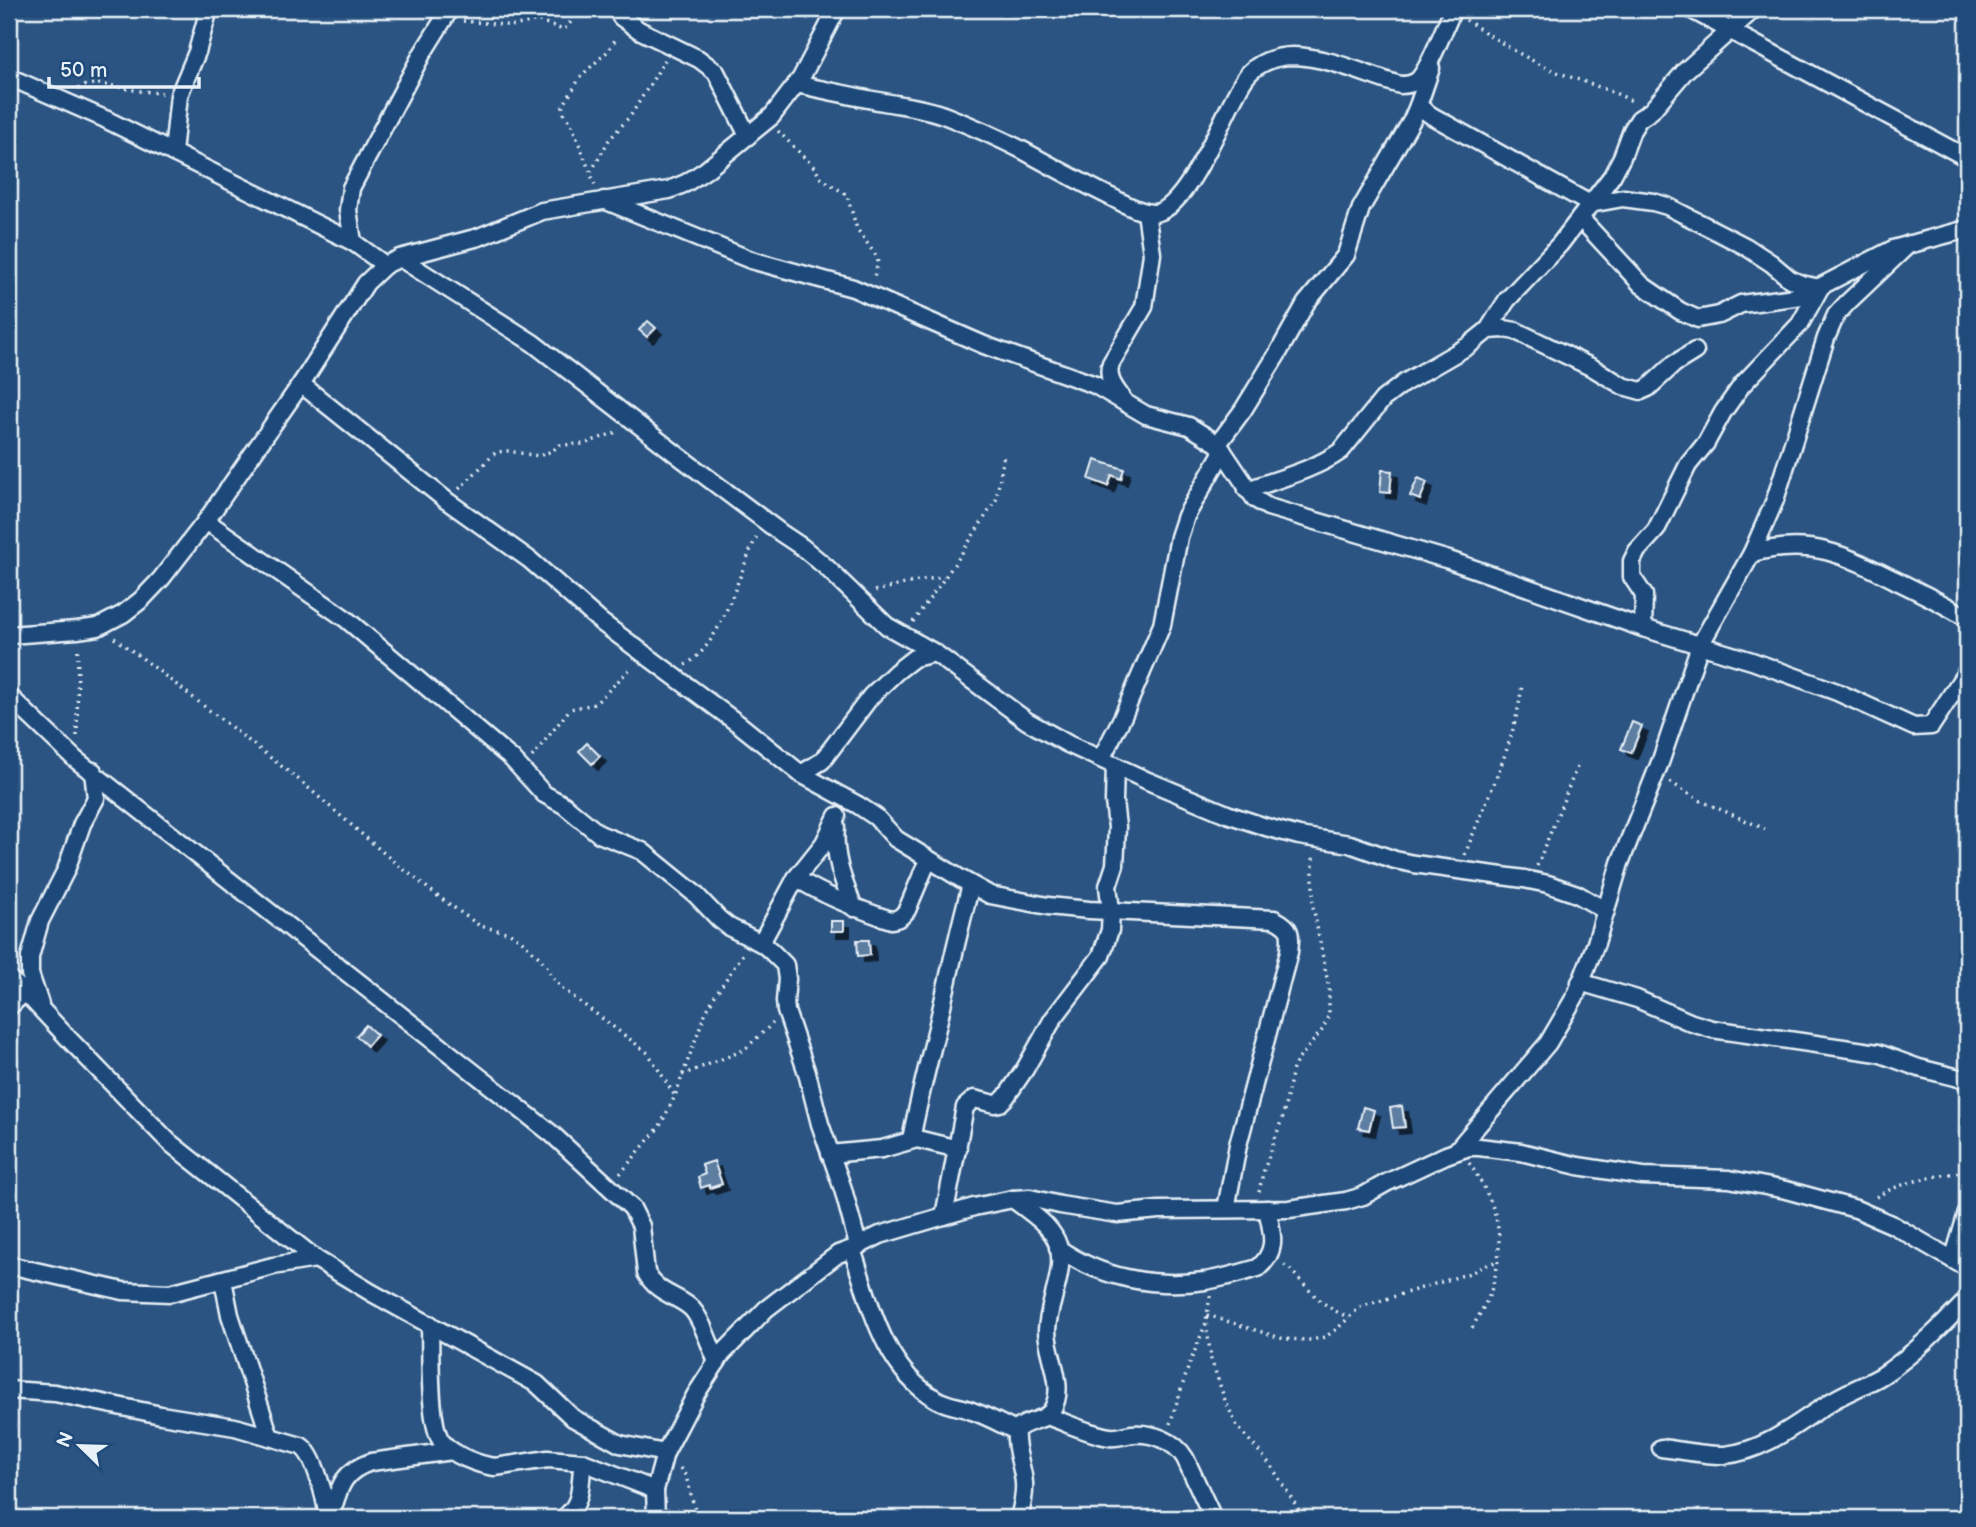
<svg xmlns="http://www.w3.org/2000/svg" width="1976" height="1527" viewBox="0 0 1976 1527" font-family="'Balsamiq Sans',sans-serif">
	<style>
		.building { fill: #5d7da1; stroke: #e8f1f8; stroke-width: 2; filter: url(#shadow) }
		.lines { fill: none; stroke-linecap: round; stroke-linejoin: round }
		.street-casing { stroke: #e8f1f8; stroke-width: 21 }
		.path { stroke: #e8f1f8; stroke-width: 3.5; stroke-dasharray: 2 5; stroke-linecap: butt }
		.street { stroke: #1f4a7a; stroke-width: 16 }
	</style>
	<defs>
		<filter id="shadow"><feDropShadow dx="6" dy="6" stdDeviation="0" flood-color="#0009"/></filter>
	</defs>
	<rect width="100%" height="100%" fill="#2b5482"/>
	<filter id="ink" filterUnits="userSpaceOnUse"><feTurbulence type="fractalNoise" baseFrequency=".0143" numOctaves="2"/><feDisplacementMap in="SourceGraphic" scale="14" xChannelSelector="R" yChannelSelector="G"/><feConvolveMatrix kernelMatrix="1 2 1 2 8 2 1 2 1" color-interpolation-filters="sRGB"/></filter>
	<g filter="url(#ink)">
		<g class="building">
			<polygon points="648,321 656,328 647,337 639,330"/>
			<polygon points="1095,460 1124,469 1121,479 1112,475 1108,486 1089,479"/>
			<polygon points="1382,470 1392,471 1390,493 1380,492"/>
			<polygon points="1418,478 1427,482 1420,500 1410,496"/>
			<polygon points="1632,722 1642,726 1631,753 1621,749"/>
			<polygon points="587,743 600,756 592,764 579,751"/>
			<rect x="831" y="921" width="13" height="10"/>
			<polygon points="857,940 869,940 870,955 858,956"/>
			<polygon points="366,1025 377,1035 367,1046 356,1036"/>
			<polygon points="1402,1106 1405,1127 1393,1128 1390,1108"/>
			<polygon points="1363,1107 1374,1110 1369,1130 1358,1128"/>
			<polygon points="714,1161 722,1184 710,1188 709,1185 701,1188 698,1177 705,1174 702,1165"/>
		</g>
		<g class="lines">
			<defs>
				<g id="street">
					<polyline points="617,9 621,17 639,30 699,59 716,72 748,136"/>
					<polyline points="1690,9 1967,158"/>
					<polyline points="9,77 105,119 353,242 385,265"/>
					<path d="M796,84C825,90 855,97 884,102C906,106 926,108 946,116C972,126 999,138 1024,151C1053,167 1082,183 1113,198C1125,204 1138,212 1152,213C1188,215 1227,102 1246,77C1256,63 1276,56 1293,56C1330,57 1366,75 1400,85C1406,85 1412,84 1417,81C1428,72 1446,24 1453,9"/>
					<polyline points="1418,106 1432,116 1590,204 1623,198 1653,202 1667,206 1745,246 1771,263 1790,279 1801,284 1820,288 1800,324 1742,385 1723,412 1706,443 1688,465 1656,530 1637,551 1632,561 1632,577 1644,595 1643,628"/>
					<polyline points="173,153 179,95 197,52 209,9"/>
					<polyline points="604,200 751,260 853,288 984,345 1095,385 1146,415 1189,426 1218,444 1255,499 1268,507 1449,560 1643,628 1752,661 1837,692 1914,727 1931,726 1967,671"/>
					<polyline points="1580,218 1642,285 1680,311 1698,319 1719,315 1741,304 1802,296 1893,249 1967,229"/>
					<polyline points="353,242 348,210 351,188 422,54 450,9"/>
					<polyline points="400,258 533,343 680,457 781,533 802,547 826,567 887,626 935,653 1027,721 1068,744 1148,781 1227,814 1266,827 1299,836 1350,844 1395,860 1414,864 1524,879 1548,884 1577,894 1606,911"/>
					<polyline points="1488,330 1504,329 1516,331 1593,368 1623,386 1641,391 1648,388 1674,364 1695,351"/>
					<path d="M301,384L447,501L530,560L601,622L740,725L801,774L858,805L876,817L896,839L963,880L990,895L1048,906L1089,910L1274,919C1292,928 1291,933 1289,952L1238,1145L1226,1209"/>
					<path d="M1122,398C1114,387 1106,377 1111,363L1144,307L1152,254L1146,212"/>
					<polyline points="1218,444 1243,410 1278,353 1306,303 1346,255 1361,208 1412,120 1418,106 1431,68"/>
					<path d="M1247,490C1278,479 1314,470 1341,451L1383,399L1404,383L1468,346L1488,330L1507,300L1560,244L1612,176L1622,157L1632,130L1639,119L1651,111L1685,71L1754,9"/>
					<polyline points="206,521 346,619 512,759 544,794 564,805 599,834 642,851 695,894 719,919 729,927 761,943 770,950 785,965 787,979 785,1001 786,1011 807,1073 820,1124 843,1189 858,1245"/>
					<path d="M1752,553C1812,538 1843,554 1895,580C1920,592 1944,604 1967,618"/>
					<polyline points="9,635 77,630 98,627 123,614 141,600 161,579 206,521 301,384 366,283 385,265 400,258 479,237 542,211 669,190 686,183 706,170 772,116 801,78 837,9"/>
					<path d="M9,696L75,759L552,1134L632,1208L641,1226L646,1273C658,1294 674,1294 690,1307C701,1316 711,1348 717,1362"/>
					<polyline points="1101,759 1123,716 1162,625 1179,537 1186,516 1223,451"/>
					<polyline points="801,774 822,761 871,696 896,672 914,658 935,653"/>
					<path d="M836,826C833,856 843,881 854,908"/>
					<path d="M796,878C826,897 857,909 891,920C900,919 902,916 907,910L928,860"/>
					<polyline points="761,943 796,878 824,843 837,816"/>
					<polyline points="9,979 25,992 67,1037 169,1142 316,1259 372,1293 537,1384 573,1418 620,1444 665,1453"/>
					<polyline points="1580,982 1637,999 1692,1023 1712,1029 1878,1053 1919,1068 1967,1080"/>
					<polyline points="40,1004 30,974 30,957 40,921 66,870 82,824 96,798 93,771"/>
					<polyline points="9,1007 25,992"/>
					<path d="M911,1140C918,1102 928,1065 937,1028C948,980 958,932 971,885"/>
					<polyline points="1456,1151 1548,1043 1576,995 1596,943 1620,863 1661,760 1700,645 1752,553 1775,500 1826,338 1836,315 1847,303 1909,244"/>
					<polyline points="830,1154 882,1149 917,1139 958,1149"/>
					<path d="M1013,1199C1028,1211 1048,1223 1056,1240C1069,1268 1048,1301 1047,1330C1047,1356 1067,1385 1052,1410C1044,1423 1025,1419 1016,1431C1014,1449 1023,1466 1024,1483C1025,1495 1022,1507 1019,1518"/>
					<polyline points="944,1216 965,1107 974,1099 995,1104 1000,1103 1006,1097 1025,1069 1053,1019 1101,956 1110,930 1111,911 1108,886 1115,865 1116,848 1117,827 1114,801 1115,765"/>
					<path d="M1058,1248C1100,1278 1154,1288 1205,1281C1223,1278 1241,1273 1258,1268C1279,1250 1272,1233 1267,1209"/>
					<path d="M852,1249C870,1302 883,1369 936,1399C947,1406 960,1406 972,1411C987,1416 1001,1424 1016,1431"/>
					<polyline points="1953,1260 1967,1213"/>
					<polyline points="9,1265 123,1291 170,1293 273,1266 316,1259"/>
					<polyline points="223,1280 230,1315 270,1437"/>
					<path d="M430,1324C431,1349 428,1425 442,1442C452,1455 479,1465 495,1467L548,1459L583,1462L655,1490"/>
					<path d="M9,1390L55,1393L161,1415L235,1427L301,1446C315,1454 326,1501 328,1518"/>
					<path d="M1047,1416C1067,1423 1089,1434 1110,1437C1118,1438 1125,1435 1132,1434C1152,1432 1175,1441 1185,1458L1213,1518"/>
					<path d="M1661,1448C1680,1450 1708,1456 1725,1455C1764,1451 1795,1425 1826,1405C1843,1393 1865,1386 1883,1375C1914,1354 1941,1327 1967,1300"/>
					<path d="M330,1518C339,1490 340,1472 371,1462L452,1451"/>
					<path d="M564,1518C584,1502 579,1485 583,1462"/>
					<polyline points="656,1518 655,1490 665,1453 696,1394 722,1354 766,1309 838,1254 852,1249 880,1235 974,1207 1013,1199 1030,1198 1060,1205 1117,1214 1159,1210 1289,1209 1346,1201 1363,1196 1386,1183 1446,1155 1469,1147 1479,1147 1521,1152 1578,1166 1643,1176 1729,1179 1786,1190 1856,1209 1893,1225 1967,1268"/>
				</g>
			</defs>
			<use href="#street" class="street-casing"/>
			<g class="path">
				<polyline points="796,9 811,21"/>
				<path d="M1466,20C1494,38 1525,59 1557,72C1583,82 1609,89 1634,102"/>
				<path d="M463,21L514,26L537,20L563,30C572,24 573,14 583,9"/>
				<path d="M78,89C95,79 110,86 128,89C139,91 151,92 162,93"/>
				<polyline points="778,131 813,166 821,178 847,195 857,229 877,257 878,263 873,280"/>
				<polyline points="591,172 609,140 631,115 665,60"/>
				<polyline points="595,185 571,123 564,113 563,106 581,76 608,51 617,37"/>
				<polyline points="459,489 496,452 507,451 539,456 552,451 560,445 584,444 619,431"/>
				<polyline points="875,591 922,580 944,577"/>
				<polyline points="913,622 958,559 996,500 1004,455"/>
				<polyline points="114,638 142,658 298,779 393,861 439,897 480,926 510,933 523,942 540,958 547,967 551,976 563,989 648,1053 675,1096"/>
				<path d="M685,665C722,646 738,573 757,536"/>
				<polyline points="77,736 78,645"/>
				<polyline points="532,757 570,709 595,704 632,667"/>
				<polyline points="1670,782 1699,800 1765,829"/>
				<polyline points="1967,782 1963,798 1967,805"/>
				<path d="M1465,855C1486,798 1515,746 1522,684"/>
				<polyline points="1537,866 1579,762"/>
				<polyline points="1967,912 1962,942 1967,950"/>
				<polyline points="682,1075 744,1050 773,1023"/>
				<path d="M1469,1163C1499,1207 1507,1239 1491,1291C1486,1304 1478,1317 1471,1330"/>
				<polyline points="620,1174 660,1126 675,1096 704,1016 714,997 743,954"/>
				<polyline points="1259,1192 1263,1173 1283,1116 1293,1069 1297,1061 1323,1029 1329,1014 1329,989 1313,906 1313,854"/>
				<path d="M1876,1197C1902,1181 1937,1176 1967,1171"/>
				<path d="M1284,1265L1289,1268C1307,1288 1323,1308 1349,1317"/>
				<polyline points="1210,1296 1206,1321 1211,1359 1225,1400 1237,1426 1270,1464 1304,1518"/>
				<polyline points="1207,1315 1284,1339 1311,1340 1325,1337 1338,1328 1360,1307 1467,1274 1497,1261"/>
				<polyline points="1170,1424 1188,1368 1206,1323"/>
				<polyline points="680,1468 686,1476 697,1518"/>
			</g>
			<use href="#street" class="street"/>
		</g>
	</g>
	<rect width="1976" height="1527" fill="none" stroke="#1f4a7a" stroke-width="35"/>
	<rect x="18" y="18" width="1941" height="1492" fill="none" stroke="#e8f1f8" stroke-width="2.5" filter="url(#ink)"/>
	<g transform="translate(80 1446) rotate(293)" stroke="#1f4a7a" stroke-width="5" paint-order="stroke">
	<path d="M0-5L12 26L0 18L-12 26Z" fill="#e8f1f8"/>
	<text y="-10" font-size="19" font-weight="bold" text-anchor="middle" fill="#e8f1f8">N</text>
	</g>
	<path d="M49 77v10h150v-10" fill="none" stroke="#e8f1f8" stroke-width="3.5"/>
	<text x="60" y="77" font-size="21" fill="#e8f1f8" stroke="#1f4a7a" stroke-width="5" paint-order="stroke">50 m</text>
</svg>
